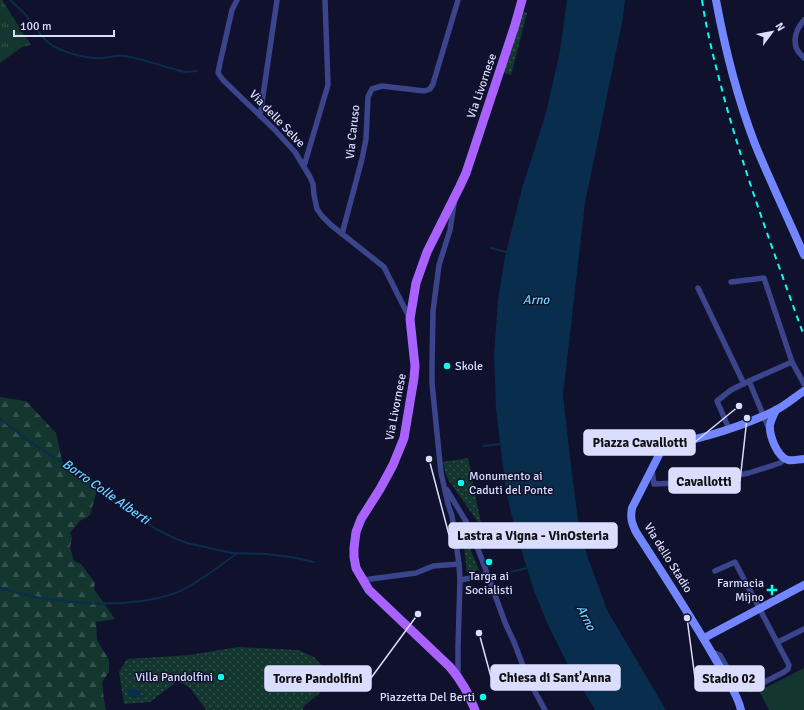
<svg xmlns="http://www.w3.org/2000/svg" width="804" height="710" viewBox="0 0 804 710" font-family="Signika,sans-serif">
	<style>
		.grass { fill: url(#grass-tufts) }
		.forest { fill: url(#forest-firs) }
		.park { fill: url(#park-dots) }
		.pitch { fill: #13362f }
		.water { fill: #092d4c }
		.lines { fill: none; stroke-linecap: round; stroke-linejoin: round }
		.stream { stroke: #092d4c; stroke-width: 2 }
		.street { stroke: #3a458c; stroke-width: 5.5 }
		.secondary { stroke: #7287ff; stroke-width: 8 }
		.primary { stroke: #a962ff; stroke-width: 9 }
		.rail { stroke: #07ffec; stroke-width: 2; stroke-dasharray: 6 5; stroke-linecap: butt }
		.poi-dot { fill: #07ffec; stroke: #10112c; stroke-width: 1.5 }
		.labels { text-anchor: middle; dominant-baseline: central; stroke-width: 3; stroke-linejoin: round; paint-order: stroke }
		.street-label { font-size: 12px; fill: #dbddff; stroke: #10112c }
		.poi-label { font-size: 12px; fill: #dbddff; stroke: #10112c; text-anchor: end }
		.water-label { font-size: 13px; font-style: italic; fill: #69d4ff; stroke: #10112c }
		.leader { fill: none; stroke: #dbddff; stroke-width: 1.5 }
		.callout-dot { fill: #dbddff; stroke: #10112c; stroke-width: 1.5 }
		.callout { fill: #dbddff; stroke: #dbddff; stroke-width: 1.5 }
		.callout-label { font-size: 13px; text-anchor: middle; font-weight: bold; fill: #111 }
	</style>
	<defs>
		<pattern id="grass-tufts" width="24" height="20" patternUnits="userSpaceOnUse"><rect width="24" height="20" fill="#13362f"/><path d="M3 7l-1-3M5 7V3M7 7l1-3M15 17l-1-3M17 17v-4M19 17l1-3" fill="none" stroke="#35534e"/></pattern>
		<pattern id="forest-firs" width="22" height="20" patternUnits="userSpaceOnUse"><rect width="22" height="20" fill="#13362f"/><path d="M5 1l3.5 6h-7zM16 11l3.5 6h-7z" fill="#35534e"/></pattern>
		<pattern id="park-dots" width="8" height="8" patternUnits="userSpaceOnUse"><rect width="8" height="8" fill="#13362f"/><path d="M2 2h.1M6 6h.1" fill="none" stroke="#35534e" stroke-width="1.8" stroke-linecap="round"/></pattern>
	</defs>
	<rect width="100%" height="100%" fill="#10112c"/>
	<polygon class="grass" points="0,0 2,0 31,45 22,47 0,63"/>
	<polygon class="forest" points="0,397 26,401 56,433 63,465 81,479 99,483 90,515 86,518 81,520 70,533 72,538 70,547 74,561 81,564 95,583 94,589 115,619 96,622 97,640 109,660 109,672 102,682 104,700 106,710 0,710"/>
	<g class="park">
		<polygon points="523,11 527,13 511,75 502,72"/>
		<polygon points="468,458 481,523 478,522 449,481 446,475 443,462"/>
		<polygon points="467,542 479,570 467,573 464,546 464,543"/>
		<polygon points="238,647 298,650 314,657 323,667 322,691 304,706 303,710 206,710 190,688 178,681 150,702 124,704 119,672 127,659 190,655"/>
	</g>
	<polygon class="pitch" points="804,668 804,710 769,710 759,691"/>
	<g class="water">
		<polygon points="567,0 625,0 623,18 585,203 563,395 572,474 578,519 587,555 607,610 666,710 595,710 567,663 548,625 533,588 516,533 506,491 496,409 494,354 498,300 505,256 523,185 546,113 560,51"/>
		<polygon points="129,689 140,690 139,698 128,696"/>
	</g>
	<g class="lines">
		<g class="stream">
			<path d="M10,0C17,6 24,12 30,20C37,30 45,43 57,48C69,54 88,59 102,58C110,57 118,55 126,56C146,60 165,67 185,72C189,72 194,71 197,71"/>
			<polyline points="491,248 506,252"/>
			<polyline points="0,419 32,443 66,465 91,480 107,492 120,505 156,529 172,537 187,543 232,553 266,554 291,557 314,562"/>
			<polyline points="484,446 500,444"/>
			<polyline points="511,572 527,568"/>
			<path d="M0,588C43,602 97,607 142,601C154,599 166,597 178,592C197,584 219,566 236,554"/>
		</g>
		<g class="street">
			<polyline points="237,0 232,10 220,63 218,73 223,80 274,129 295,152 310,177 313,184 314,195 317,209 322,216 331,225 384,267 410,319"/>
			<path d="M804,20C798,27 793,37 796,47C797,51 801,55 804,58"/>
			<polyline points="260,116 277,0"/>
			<polyline points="304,166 328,85 325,0"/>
			<polyline points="454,204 450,230 439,265 433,311 432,365 432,383 441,473 448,504 452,516 459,564 460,580 458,647 458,676"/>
			<polyline points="342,234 362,159 366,139 368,97 372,89 382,86 424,91 430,89 433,84 458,0"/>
			<polyline points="731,282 764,278 792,362 804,384"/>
			<polyline points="698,288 744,384"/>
			<polyline points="749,381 792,362"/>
			<polyline points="729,429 717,401 731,390 749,381 769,429"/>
			<polyline points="652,470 654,484 700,482 749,473 780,463 785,458"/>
			<polyline points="447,490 470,528 481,557 506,625 514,642 528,679 545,710"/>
			<polyline points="363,580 416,573 433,566 459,564"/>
			<polyline points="460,580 471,578 487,574"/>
			<polyline points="778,642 804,629"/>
			<polyline points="712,652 720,655 733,678 742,688 751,689 784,672 788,669 789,665 735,562 715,571"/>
		</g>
		<g class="secondary">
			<path d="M716,0C725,49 737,97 755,144C770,181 788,218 804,255"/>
			<path d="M776,410C774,414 771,420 770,425C769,435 777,457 788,460C793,461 799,459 804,459"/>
			<polyline points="704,638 804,585"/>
			<path d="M741,710C738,695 728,682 721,669C695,622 665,577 636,532C632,523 630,519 632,508L661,451C676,443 693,440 710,435C731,429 756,420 776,410C786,405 795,397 804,391"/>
		</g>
		<path class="primary" d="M475,710C469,694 461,680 450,667L369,590L363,580L356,568L354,557V548L356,532L361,519L380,489L393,465L404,438L414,378L415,366L410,319L416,283L427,252L460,186L466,173L515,25L522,0"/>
		<path class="rail" d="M702,0C707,34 716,67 725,101C747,181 776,258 804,336"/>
	</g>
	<g class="poi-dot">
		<circle cx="447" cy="366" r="4"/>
		<circle cx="461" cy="483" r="4"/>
		<circle cx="489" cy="562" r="4"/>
		<path d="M770 584h4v4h4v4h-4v4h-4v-4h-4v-4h4z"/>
		<circle cx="221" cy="677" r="4"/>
		<circle cx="483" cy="697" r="4"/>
	</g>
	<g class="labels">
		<g class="street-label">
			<text transform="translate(482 86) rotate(-71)">Via Livornese</text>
			<text transform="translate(277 119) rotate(46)">Via delle Selve</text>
			<text transform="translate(353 132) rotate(-84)">Via Caruso</text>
			<text transform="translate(396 407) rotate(-79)">Via Livornese</text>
			<text transform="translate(668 558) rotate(58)">Via dello Stadio</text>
		</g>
		<g class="poi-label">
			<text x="455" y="366" text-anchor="start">Skole</text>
			<text x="469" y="476" text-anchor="start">Monumento ai<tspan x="469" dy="14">Caduti del Ponte</tspan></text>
			<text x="489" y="576" text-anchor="middle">Targa ai<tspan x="489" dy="14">Socialisti</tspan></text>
			<text x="764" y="583">Farmacia<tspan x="764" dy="14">Mijno</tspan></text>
			<text x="213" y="677">Villa Pandolfini</text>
			<text x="475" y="697">Piazzetta Del Berti</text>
		</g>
		<g class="water-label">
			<text x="536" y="300">Arno</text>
			<text transform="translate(106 492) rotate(35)">Borro Colle Alberti</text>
			<text transform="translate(586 618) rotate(64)">Arno</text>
		</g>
	</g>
	<path class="leader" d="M739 406L695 442M747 418L740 481M429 459L449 535M479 633L491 677M418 614L371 678M687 618L695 678"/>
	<g class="callout-dot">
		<circle cx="739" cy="406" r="4"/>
		<circle cx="747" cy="418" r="4"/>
		<circle cx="429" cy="459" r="4"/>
		<circle cx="479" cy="633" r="4"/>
		<circle cx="418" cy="614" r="4"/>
		<circle cx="687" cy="618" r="4"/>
	</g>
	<g class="callout">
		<rect x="584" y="430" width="111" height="25" rx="4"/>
		<rect x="669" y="468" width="71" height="25" rx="4"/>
		<rect x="449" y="523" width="168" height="25" rx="4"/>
		<rect x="491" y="665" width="129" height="25" rx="4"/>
		<rect x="265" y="666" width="106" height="25" rx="4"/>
		<rect x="695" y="666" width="69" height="25" rx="4"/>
	</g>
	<g class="callout-label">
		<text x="640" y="447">Piazza Cavallotti</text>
		<text x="704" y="486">Cavallotti</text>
		<text x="533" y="540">Lastra a Vigna - VinOsteria</text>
		<text x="555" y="682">Chiesa di Sant'Anna</text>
		<text x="318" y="683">Torre Pandolfini</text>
		<text x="729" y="683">Stadio 02</text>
	</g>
	<g transform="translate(772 32) rotate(58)" stroke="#10112c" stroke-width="3" paint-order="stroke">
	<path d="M0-3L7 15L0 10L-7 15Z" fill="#dbddff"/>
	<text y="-6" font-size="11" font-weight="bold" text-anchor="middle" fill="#dbddff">N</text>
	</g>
	<path d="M14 30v6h100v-6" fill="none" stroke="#dbddff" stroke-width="2"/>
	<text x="20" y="30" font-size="12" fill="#dbddff" stroke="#10112c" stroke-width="3" paint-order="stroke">100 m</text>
</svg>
